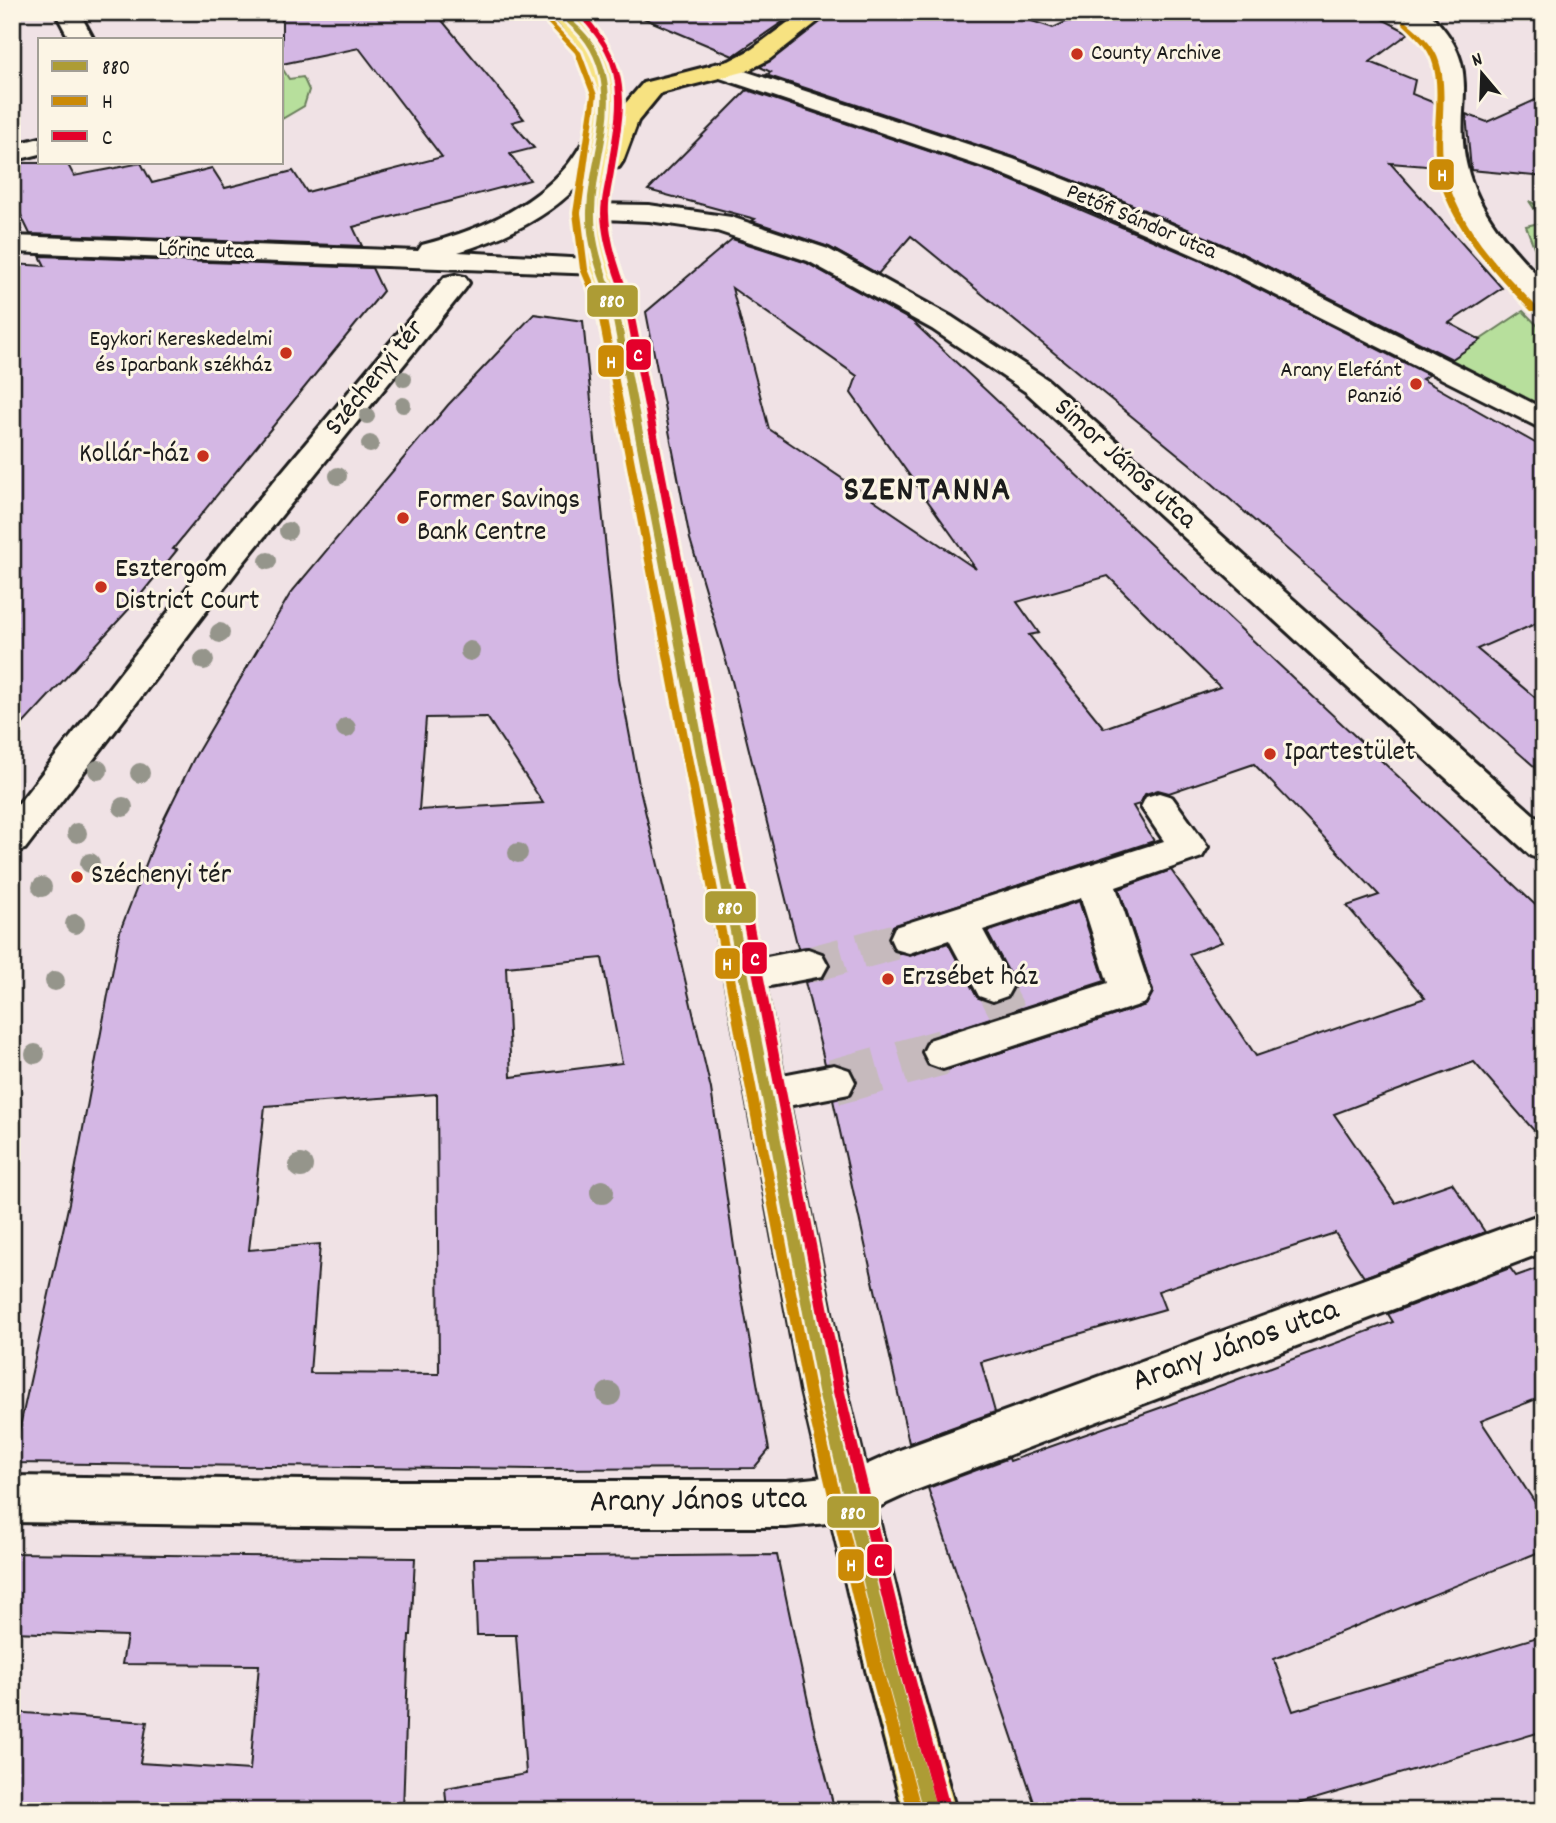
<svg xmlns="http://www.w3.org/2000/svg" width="1556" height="1823" viewBox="0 0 1556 1823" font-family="Dekko,sans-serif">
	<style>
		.built { fill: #e8d5e5 }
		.green { fill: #b7df9c; stroke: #6a7e5c; stroke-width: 2 }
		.building { fill: #d4b7e4; stroke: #1c1c1c; stroke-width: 2; fill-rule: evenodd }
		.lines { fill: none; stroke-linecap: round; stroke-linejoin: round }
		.minor-tunnel-far1 { stroke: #c6babd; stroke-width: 36; stroke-dasharray: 36 18; stroke-linecap: butt }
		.minor-tunnel { stroke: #c6babd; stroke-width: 46; stroke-dasharray: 46 24; stroke-linecap: butt }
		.minor-casing { stroke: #1c1c1c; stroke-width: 6 }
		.major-casing { stroke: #1c1c1c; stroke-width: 6 }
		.minor { fill: #fcf5e5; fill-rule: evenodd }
		.major { fill: #f7e281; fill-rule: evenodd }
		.bus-1-casing { stroke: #fcf5e5; stroke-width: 6 }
		.bus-2-casing { stroke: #fcf5e5; stroke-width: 6 }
		.bus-3-casing { stroke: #fcf5e5; stroke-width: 6 }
		.bus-1 { fill: #ad9c35; fill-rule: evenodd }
		.bus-2 { fill: #cb8a06; fill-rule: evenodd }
		.bus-3 { fill: #e4002b; fill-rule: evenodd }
		.tree { fill: #95958b }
		.poi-dot { fill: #c8321e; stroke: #fcf5e5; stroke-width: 2.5 }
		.labels { text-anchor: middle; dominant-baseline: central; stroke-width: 6; stroke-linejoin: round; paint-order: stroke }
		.far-poi-label { font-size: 23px; fill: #1c1c1c; stroke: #fcf5e5; text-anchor: end }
		.far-street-label { font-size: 23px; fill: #1c1c1c; stroke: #fcf5e5 }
		.street-label { font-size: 28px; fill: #1c1c1c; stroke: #fcf5e5 }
		.poi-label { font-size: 28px; fill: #1c1c1c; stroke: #fcf5e5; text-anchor: start }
		.near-street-label { font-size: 33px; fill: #1c1c1c; stroke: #fcf5e5 }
		.district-label { font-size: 35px; font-weight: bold; letter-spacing: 2px; fill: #1c1c1c; stroke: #fcf5e5 }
		.line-badge { stroke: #fcf5e5; stroke-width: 2.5 }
		.badge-label { font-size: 19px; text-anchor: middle; font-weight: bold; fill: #fff }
	</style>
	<rect width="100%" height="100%" fill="#f0e2e5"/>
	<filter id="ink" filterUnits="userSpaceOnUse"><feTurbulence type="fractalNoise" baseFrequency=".0143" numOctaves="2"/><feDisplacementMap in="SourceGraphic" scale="14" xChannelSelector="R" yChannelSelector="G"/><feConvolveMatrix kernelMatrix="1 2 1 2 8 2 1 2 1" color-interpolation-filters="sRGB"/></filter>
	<g filter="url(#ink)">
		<polygon class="built" points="1544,557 1544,774 1385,638"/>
		<g class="green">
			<polygon points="282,68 289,79 303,77 309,90 304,106 282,119"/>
			<polygon points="1529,201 1544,209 1544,258 1534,247 1526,226 1543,222"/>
			<polygon points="1523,311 1544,332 1544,406 1500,388 1450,360"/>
		</g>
		<g class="building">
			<polygon points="282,12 435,12 524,119 512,122 534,148 510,154 530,180 353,227 362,246 30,234 12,197 12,163 67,163 74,176 141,163 152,183 212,168 225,188 293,171 307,192 442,157 359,48 282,64"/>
			<polygon points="629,12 797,12 733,56"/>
			<polygon points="833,12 1004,12 1053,28 1087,12 1369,12 1409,33 1370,62 1415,80 1412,94 1437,104 1434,133 1438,167 1390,163 1502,288 1449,323 1481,340 1452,359 1233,249 1103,192 1014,157 766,75 771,72 760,67"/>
			<polygon points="747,90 994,173 1211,265 1429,375 1422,379 1544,448 1544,620 1477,649 1544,705 1544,775 1190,464 911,236 878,274 829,247 752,221 755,219 648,190"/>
			<polygon points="1544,96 1544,177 1471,170 1466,114 1487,122"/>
			<path d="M732,239L807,263L912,321L1544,913V1142L1474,1062L1334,1114L1395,1203L1452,1183L1485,1232L1364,1277L1335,1233L1158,1291L1165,1309L981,1362L995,1412L909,1443L833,1100L851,1095L857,1081L850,1068L835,1063L825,1064L805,982L822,979L830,964L823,952L809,947L798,948L732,681L690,539L646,312ZM732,288L857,376L851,393L976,569L769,429ZM1108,576L1176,644L1220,687L1104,728L1029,635L1039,633L1017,602ZM1254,764L1379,895L1347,906L1425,998L1256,1056L1189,954L1222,942L1171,870L1119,889L1153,991L1146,1005L944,1071L927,1065L921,1051L928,1038L1105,981L1079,901L987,932L1015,984L1009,997L994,1003L977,997L948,943L910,956L894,952L888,939L893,926L1154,841L1133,806L1140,804L1145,794L1158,790L1169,793Z"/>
			<polygon points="40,256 372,268 383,291 173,549 177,550 130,608 12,736 12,264 45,266"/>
			<path d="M534,314L583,321L619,678L639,785L711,1089L739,1281L769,1450L754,1468L533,1469L12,1463L69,1203L120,931L162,823L194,758L290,594L448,405ZM487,717L543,803L419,810L426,718ZM602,958L622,1063L511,1077L506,967ZM437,1094L439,1374L310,1373L320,1244L249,1250L265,1106Z"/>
			<polygon points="1544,1266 1544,1396 1481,1421 1544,1516 1544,1550 1274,1659 1293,1711 1544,1635 1544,1731 1274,1811 1037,1811 928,1488 1009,1458 1010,1461 1168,1405 1393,1322 1388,1314 1510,1268 1516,1276"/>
			<polygon points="12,1553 415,1558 411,1635 409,1635 403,1811 12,1811 12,1712 147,1722 140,1763 250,1770 259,1665 122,1664 127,1636 12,1632"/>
			<polygon points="777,1555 813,1725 835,1811 447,1811 445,1788 526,1774 516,1635 477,1635 474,1558"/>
		</g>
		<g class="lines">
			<g class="minor-tunnel-far1">
				<polyline points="808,965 909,938"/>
				<polyline points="993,985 1008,1013"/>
			</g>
			<polyline class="minor-tunnel" points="834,1082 943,1052"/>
			<defs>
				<g id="minor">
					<polygon points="55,12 79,12 94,40 70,40"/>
					<path d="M1402,12H1428C1488,70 1451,100 1467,167C1478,213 1512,249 1544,282V308C1529,304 1522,292 1512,281C1476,243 1441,197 1437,143C1435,117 1446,89 1439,64C1432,40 1415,31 1402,12Z"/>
					<polygon points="720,63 1013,159 1102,194 1232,251 1544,409 1544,430 1212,263 1082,206 995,171 711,75 708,70 711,65"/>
					<path d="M600,127L609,130L613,135C604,149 597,163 586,176C555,215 505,238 458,252L608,260L612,266L608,272L598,274L12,252V236L418,251L422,245C475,231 531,209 567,166C576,155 583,141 591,130Z"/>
					<polygon points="40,138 40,154 12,161 12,145"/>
					<polygon points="591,204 649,205 731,217 828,249 952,317 1048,380 1544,824 1544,860 1531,856 1026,392 932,329 808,261 717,231 649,221 581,218 577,212 581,206"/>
					<polygon points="455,275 465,277 469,283 465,289 243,563 25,849 12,853 12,812 219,547 445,277"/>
					<polygon points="1159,793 1172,797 1208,847 1202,857 1116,887 1151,992 1145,1003 943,1069 929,1064 923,1052 929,1040 1108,983 1081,898 983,930 1013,985 1007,996 993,1001 979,996 949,940 909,953 895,949 890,938 895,927 1164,841 1141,807 1146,797"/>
					<polygon points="808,949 822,954 828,965 822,976 744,991 730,986 724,975 730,964"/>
					<polygon points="834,1065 849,1070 855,1082 849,1094 767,1110 752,1105 746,1093 752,1081"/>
					<polygon points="1544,1213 1544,1252 911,1492 848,1521 786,1527 384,1527 12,1522 12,1476 384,1481 786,1481 844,1475 897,1451"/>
				</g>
				<path id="major" d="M547,12H573C600,41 624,70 618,112L643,83L729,61L752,49L802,12H830L770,59L747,71L661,93L638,121L623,161L619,167L610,169C603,224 607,254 628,305L847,1391L916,1670L956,1811H903L866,1670L801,1391L600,305L584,266L577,212L595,94L579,47Z"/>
			</defs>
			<use href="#minor" class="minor-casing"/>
			<use href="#major" class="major-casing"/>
			<use href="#minor" class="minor"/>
			<use href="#major" class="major"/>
			<defs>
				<path id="bus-1" d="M556,12H563C573,22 585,31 593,43C627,98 596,153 595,211C594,244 606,275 618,305L830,1391L898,1670L937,1811H923L884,1670L818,1391L610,305C598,275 586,244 587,211C589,155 621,95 586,43C578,31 566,23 556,12Z"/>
				<g id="bus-2">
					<polygon points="547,21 551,21 581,52 597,95 581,213 588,269 605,309 816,1394 884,1673 922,1811 908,1811 870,1673 804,1394 597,309 580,269 573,213 591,95 575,53 547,23"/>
					<path d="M1402,21H1406C1417,30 1428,40 1435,52C1453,85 1435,138 1446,175C1461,229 1499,268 1537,307V311H1531C1493,271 1452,229 1438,174C1428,137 1445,89 1430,56C1424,43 1412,33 1402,23Z"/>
				</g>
				<path id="bus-3" d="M576,12H583C634,71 626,99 614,172C612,185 608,200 609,214C610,244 621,274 632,302L844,1388L912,1666L950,1807L949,1811H937L936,1807L898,1666L832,1388L624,302C614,274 602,244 601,214C601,198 606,182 608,166C614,128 624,87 605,51C597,36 586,25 576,12Z"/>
			</defs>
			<use href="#bus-1" class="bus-1-casing"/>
			<use href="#bus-2" class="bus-2-casing"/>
			<use href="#bus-3" class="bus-3-casing"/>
			<use href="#bus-1" class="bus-1"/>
			<use href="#bus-2" class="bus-2"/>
			<use href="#bus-3" class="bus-3"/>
		</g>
		<g class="tree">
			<circle cx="404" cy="379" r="8"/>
			<circle cx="403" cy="405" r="8"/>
			<circle cx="367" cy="416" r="8"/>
			<circle cx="370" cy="444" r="9"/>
			<circle cx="338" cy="476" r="9"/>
			<circle cx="288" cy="531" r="9"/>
			<circle cx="268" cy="561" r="9"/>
			<circle cx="220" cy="633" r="10"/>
			<circle cx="470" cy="651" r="10"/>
			<circle cx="204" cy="660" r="10"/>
			<circle cx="346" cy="728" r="10"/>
			<circle cx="98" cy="770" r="10"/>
			<circle cx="140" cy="773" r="10"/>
			<circle cx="123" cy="807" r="10"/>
			<circle cx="77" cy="833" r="10"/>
			<circle cx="518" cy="853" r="10"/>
			<circle cx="90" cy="863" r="10"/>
			<circle cx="42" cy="887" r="10"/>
			<circle cx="75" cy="924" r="10"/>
			<circle cx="55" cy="981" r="10"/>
			<circle cx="35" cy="1054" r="10"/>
			<circle cx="301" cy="1166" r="12"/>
			<circle cx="602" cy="1192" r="12"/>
			<circle cx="609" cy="1394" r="12"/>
		</g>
	</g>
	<g class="poi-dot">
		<circle cx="1077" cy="54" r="7"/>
		<circle cx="286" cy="353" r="7"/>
		<circle cx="1416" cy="384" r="7"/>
		<circle cx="203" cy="456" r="7"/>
		<circle cx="403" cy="518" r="7"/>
		<circle cx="101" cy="587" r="7"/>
		<circle cx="1270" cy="754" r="7"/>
		<circle cx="77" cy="877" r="7"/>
		<circle cx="888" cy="979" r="7"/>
	</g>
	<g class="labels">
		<g class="far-poi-label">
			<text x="1091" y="54" text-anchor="start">County Archive</text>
			<text x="272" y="340">Egykori Kereskedelmi<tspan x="272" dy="26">és Iparbank székház</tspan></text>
			<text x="1402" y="371">Arany Elefánt<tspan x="1402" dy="26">Panzió</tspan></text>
		</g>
		<g class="far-street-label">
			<text transform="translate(1141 223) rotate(23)">Petőfi Sándor utca</text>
			<text transform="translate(206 252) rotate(2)">Lőrinc utca</text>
		</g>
		<g class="street-label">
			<text transform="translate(376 379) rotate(-51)">Széchenyi tér</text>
			<text transform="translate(1124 465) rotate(42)">Simor János utca</text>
		</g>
		<g class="poi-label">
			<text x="189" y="456" text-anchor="end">Kollár-ház</text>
			<text x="417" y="502">Former Savings<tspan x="417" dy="32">Bank Centre</tspan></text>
			<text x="115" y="571">Esztergom<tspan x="115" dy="32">District Court</tspan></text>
			<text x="1284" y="754">Ipartestület</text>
			<text x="91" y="877">Széchenyi tér</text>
			<text x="902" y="979">Erzsébet ház</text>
		</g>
		<g class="near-street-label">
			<text transform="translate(1236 1347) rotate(-20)">Arany János utca</text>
			<text transform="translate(698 1502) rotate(-1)">Arany János utca</text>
		</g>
		<g class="district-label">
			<text x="928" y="492">SZENTANNA</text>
		</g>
	</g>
	<g class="line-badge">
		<rect x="1428" y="158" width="27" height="33" rx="7" fill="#cb8a06"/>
		<rect x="586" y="284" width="53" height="34" rx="7" fill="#ad9c35"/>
		<rect x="625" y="338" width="27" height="33" rx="7" fill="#e4002b"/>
		<rect x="597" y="344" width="28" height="34" rx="7" fill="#cb8a06"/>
		<rect x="704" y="890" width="53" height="34" rx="7" fill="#ad9c35"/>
		<rect x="741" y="941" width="27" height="34" rx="7" fill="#e4002b"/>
		<rect x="714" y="947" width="27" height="33" rx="7" fill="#cb8a06"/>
		<rect x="826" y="1495" width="54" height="34" rx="7" fill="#ad9c35"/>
		<rect x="866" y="1543" width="27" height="34" rx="7" fill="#e4002b"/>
		<rect x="837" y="1548" width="28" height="34" rx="7" fill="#cb8a06"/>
	</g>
	<g class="badge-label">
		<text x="1442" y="181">H</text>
		<text x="612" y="307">880</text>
		<text x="638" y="361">C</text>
		<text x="611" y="368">H</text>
		<text x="730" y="914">880</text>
		<text x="755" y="965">C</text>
		<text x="727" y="970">H</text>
		<text x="853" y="1519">880</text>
		<text x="879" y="1567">C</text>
		<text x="851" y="1571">H</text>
	</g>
	<rect width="1556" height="1823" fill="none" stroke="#fcf5e5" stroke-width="42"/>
	<rect x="21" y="21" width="1514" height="1781" fill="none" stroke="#1c1c1c" stroke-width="2.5" filter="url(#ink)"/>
	<rect x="38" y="38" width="245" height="126" fill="#fcf5e5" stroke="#a29e95" stroke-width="2"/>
	<rect x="52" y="61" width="35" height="10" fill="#ad9c35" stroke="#a29e95" stroke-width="2"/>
	<text x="102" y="74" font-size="21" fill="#1c1c1c">880</text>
	<rect x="52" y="96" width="35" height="10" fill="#cb8a06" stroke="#a29e95" stroke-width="2"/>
	<text x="102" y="108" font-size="21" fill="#1c1c1c">H</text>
	<rect x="52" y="131" width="35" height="10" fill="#e4002b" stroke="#a29e95" stroke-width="2"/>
	<text x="102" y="144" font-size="21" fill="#1c1c1c">C</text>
	<g transform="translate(1482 74) rotate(341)" stroke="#fcf5e5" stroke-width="5" paint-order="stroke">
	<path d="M0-5L12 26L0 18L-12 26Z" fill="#1c1c1c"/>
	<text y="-10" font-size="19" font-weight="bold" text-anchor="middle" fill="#1c1c1c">N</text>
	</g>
</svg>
